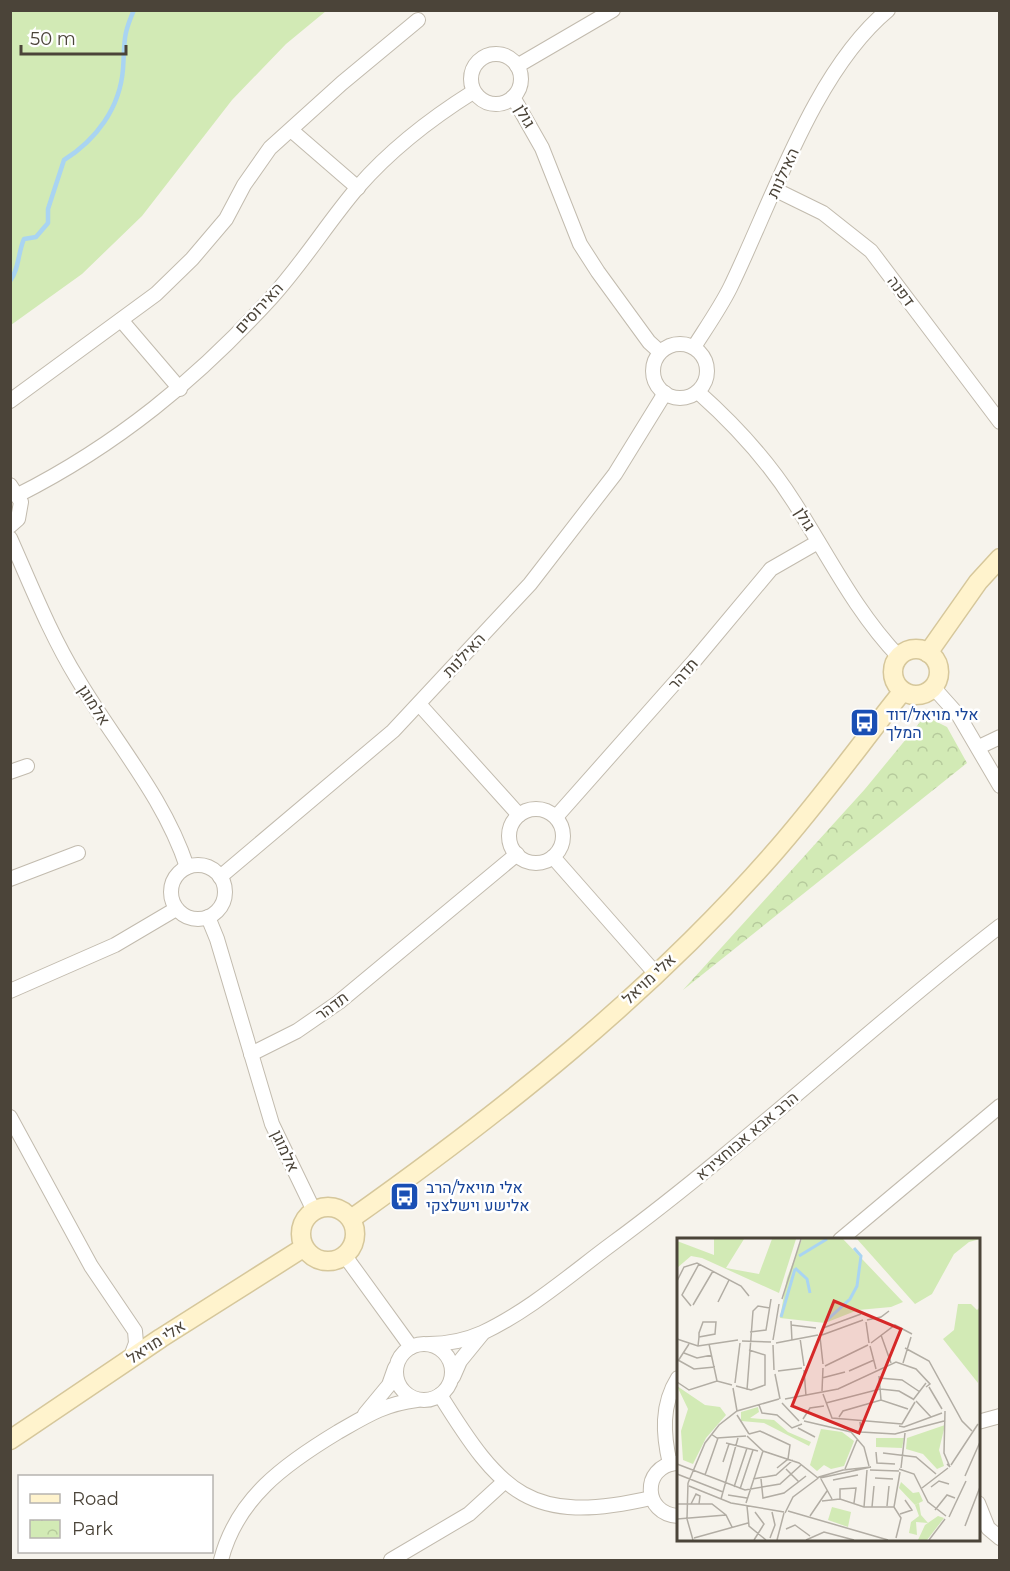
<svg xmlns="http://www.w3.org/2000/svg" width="1010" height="1571" viewBox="0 0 1010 1571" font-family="Montserrat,Heebo,sans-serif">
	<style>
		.green { fill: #d2eab5 }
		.park { fill: url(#park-crowns) }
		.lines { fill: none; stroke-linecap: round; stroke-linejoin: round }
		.stream { stroke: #a9d4f2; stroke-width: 4.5 }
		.street-casing { stroke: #c2bbae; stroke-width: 16 }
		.secondary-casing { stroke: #d6c79b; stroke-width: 21 }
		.street { stroke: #fff; stroke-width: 14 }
		.secondary { stroke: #fff3cd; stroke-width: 18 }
		.labels { text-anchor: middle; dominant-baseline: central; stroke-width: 5; stroke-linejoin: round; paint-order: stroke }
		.street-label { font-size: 16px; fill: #4b4439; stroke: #fff }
		.transit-label { font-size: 16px; fill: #164399; stroke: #fff; text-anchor: start }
		.inset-river { fill: none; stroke: #a9d4f2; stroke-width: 3 }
		.inset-road { fill: none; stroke: #b2ada4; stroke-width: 1.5 }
		.view { fill: #d62828; fill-opacity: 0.15; stroke: #d62828; stroke-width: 3 }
		.inset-edge { fill: none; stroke: #4b4439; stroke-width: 3 }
	</style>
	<defs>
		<pattern id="park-crowns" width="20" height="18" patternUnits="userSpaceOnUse" patternTransform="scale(1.5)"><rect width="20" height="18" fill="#d2eab5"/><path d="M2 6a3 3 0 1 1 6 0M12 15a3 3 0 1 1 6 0" fill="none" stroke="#b6ca9c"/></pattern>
	</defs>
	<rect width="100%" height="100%" fill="#f6f3ec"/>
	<polygon class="green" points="11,10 326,10 326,11 286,44 232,100 142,216 82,274 11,325"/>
	<polygon class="park" points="925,716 947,727 967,763 683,990 865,789"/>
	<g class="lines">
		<path class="stream" d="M10,281C19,270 18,252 24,239L36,237L48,223V209L64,160C96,140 120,108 123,69C125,42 122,37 134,10"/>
		<defs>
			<g id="street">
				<circle cx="496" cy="79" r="25"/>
				<polyline points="517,66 613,10"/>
				<polyline points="513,97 542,148 580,244 598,272 649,342 660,352"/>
				<polyline points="291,130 358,188"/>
				<polyline points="776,190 823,213 871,251 1000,422"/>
				<polyline points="121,320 180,389"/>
				<circle cx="680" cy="371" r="27"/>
				<path d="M694,347C706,328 720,308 730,288C772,202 814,71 888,10"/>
				<path d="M698,392C734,424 768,461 794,502C828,555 855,611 899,657"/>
				<polyline points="10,401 156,294 192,259 226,219 244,185 270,148 342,83 418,20"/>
				<polyline points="10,485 21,502 18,519 10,526"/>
				<path d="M18,495C117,445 197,379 271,298C303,263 328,222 358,187C392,148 430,119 473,92"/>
				<path d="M10,538C31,585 50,634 77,678C114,741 164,797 187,867"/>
				<polyline points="933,687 959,716 1000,786"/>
				<polyline points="419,704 519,815"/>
				<polyline points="979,747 1000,737"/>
				<polyline points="10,772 27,766"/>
				<circle cx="536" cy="836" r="27"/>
				<polyline points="556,817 695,660 771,569 818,542"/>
				<polyline points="553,857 656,974"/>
				<circle cx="198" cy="892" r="27"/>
				<polyline points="220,877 393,731 530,584 615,474 665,393"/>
				<polyline points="10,879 78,853"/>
				<polyline points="208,917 217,939 272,1124 314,1211"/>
				<polyline points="10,991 115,945 176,909"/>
				<polyline points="251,1054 297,1031 339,1002 517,854"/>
				<polyline points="10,1117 91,1266 135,1331 136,1343 130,1359"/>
				<polyline points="840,1240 1000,1106"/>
				<polyline points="345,1256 411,1347"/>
				<circle cx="424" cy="1372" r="28"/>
				<path d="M429,1344C448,1344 464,1341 482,1333C529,1311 571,1274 613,1243C747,1144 868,1028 1000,926"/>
				<polyline points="453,1377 460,1361 482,1334"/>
				<path d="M440,1395C501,1493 530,1526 651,1498"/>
				<polyline points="365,1414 389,1385 395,1368"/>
				<polyline points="978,1422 1000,1416"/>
				<path d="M676,1463C641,1467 643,1514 678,1516"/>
				<path d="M670,1464C663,1434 661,1405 678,1378"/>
				<polyline points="978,1503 988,1528 1000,1538"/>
				<path d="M221,1560C237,1498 285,1464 338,1432C366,1416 384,1404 417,1400"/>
				<polyline points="391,1560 469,1514 504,1482"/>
			</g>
			<g id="secondary">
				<circle cx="916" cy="672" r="23"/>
				<polyline points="928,653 978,582 1000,558"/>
				<circle cx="328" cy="1234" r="27"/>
				<path d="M351,1219C502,1112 649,995 772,855C818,803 859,746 902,692"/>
				<polyline points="10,1440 161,1338 303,1248"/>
			</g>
		</defs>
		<use href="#street" class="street-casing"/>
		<use href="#secondary" class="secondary-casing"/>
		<use href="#street" class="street"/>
		<use href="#secondary" class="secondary"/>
	</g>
	<defs>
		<symbol id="bus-square" viewBox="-11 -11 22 22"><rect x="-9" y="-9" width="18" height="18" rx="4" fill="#1a4fb4" stroke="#fff"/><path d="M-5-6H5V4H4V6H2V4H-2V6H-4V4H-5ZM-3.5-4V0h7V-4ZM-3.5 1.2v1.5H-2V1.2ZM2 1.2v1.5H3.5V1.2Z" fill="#fff"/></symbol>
	</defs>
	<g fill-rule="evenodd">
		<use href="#bus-square" x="848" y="706" width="33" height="33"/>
		<use href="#bus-square" x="388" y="1180" width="33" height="33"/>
	</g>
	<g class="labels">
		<g class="street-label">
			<text transform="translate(525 116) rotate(60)">גולן</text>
			<text transform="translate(783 173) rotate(-65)">האילנות</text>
			<text transform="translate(901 291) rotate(53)">דפנה</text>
			<text transform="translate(259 308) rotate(-47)">האירוסים</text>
			<text transform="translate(805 519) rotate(59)">גולן</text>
			<text transform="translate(464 655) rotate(-47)">האילנות</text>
			<text transform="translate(683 674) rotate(-49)">תדהר</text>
			<text transform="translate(94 705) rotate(57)">אלמוגן</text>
			<text transform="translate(649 979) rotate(-43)">אלי מויאל</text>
			<text transform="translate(332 1006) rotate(-37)">תדהר</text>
			<text transform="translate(747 1136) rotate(-40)">הרב אבא אבוחצירא</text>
			<text transform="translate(285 1151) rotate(65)">אלמוגן</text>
			<text transform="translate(156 1342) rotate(-33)">אלי מויאל</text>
		</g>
		<g class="transit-label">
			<text x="886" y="714">אלי מויאל/דוד<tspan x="886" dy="18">המלך</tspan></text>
			<text x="426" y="1187">אלי מויאל/הרב<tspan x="426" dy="18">אלישע וישלצקי</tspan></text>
		</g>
	</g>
	<g transform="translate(677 1238)">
		<rect width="303" height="303" fill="#f6f3ec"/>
		<path d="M37,1H67L49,30L82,36L95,1H119L102,55L25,20L14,18L0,30V3L37,17ZM125,1H166L226,64L214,69L181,72L148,85L103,80L110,40ZM180,1H303L292,4L277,16L255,56L238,66ZM281,66H294L300,72L303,69L301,145L266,101L277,92ZM0,148L28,167L43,169L49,177L29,200L16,226L6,222L4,193L11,171ZM268,187L262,212L267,228L260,231L246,216L229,211L230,200ZM199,200H227L225,210L199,209ZM242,265L244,277L251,285L239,284L240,297L232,295L234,284L242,278L238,267Z" fill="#d2eab5"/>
		<path d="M155,269L174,274L171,289L151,282Z" fill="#d2eab5"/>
		<path d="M144,191L165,194L177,203L167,228L154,231L147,227L140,233L133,227Z" fill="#d2eab5"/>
		<path d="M81,169L82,174L73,180L97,182L111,194L134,204L132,208L87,185L64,183V174ZM224,244L236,255L242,254L246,263L238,267L222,250ZM261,278L267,280L250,302H241L248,287Z" fill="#d2eab5"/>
		<path class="inset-river" d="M122,18L150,1M118,30L130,41L133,55M104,79L118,31M149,83L173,61L180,48L184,18L177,10"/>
		<path class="inset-road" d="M0,43L7,29L20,25L64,48L72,58M105,61L124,1M41,64L52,42M16,67L36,33M14,68L5,57L22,26M190,82L204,79L212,73M114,83L115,103M189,84L192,105M114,87L139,90M146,90L184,76M73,94L89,92L94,61M145,97L186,82M204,97L214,125M143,99L146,126M123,100L127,128M0,101L21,108L61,102M96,102L102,66M65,103L94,104M99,105L141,97M194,105L218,87L235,96M32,106L40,143M96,107L97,132M21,108L22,99V95L26,84H39L38,96L22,99M193,108L199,131M228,110L252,123L285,183L295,193M7,115L20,120L35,117M1,122L17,131L38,129M1,123L12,106M226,125L234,99M148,128L191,107M127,132L129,158M101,133L125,130M172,133L197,122M98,136L103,161M202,138L204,162M145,140L168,134M202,140L225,142L243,154M0,144L12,152L40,143L55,147M58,145L63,105M59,148L74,152L88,147V117L72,112M252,149L265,171M56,150L60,173M70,152L76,73L81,68L93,70M145,153L146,130M146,156L155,180L225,186M108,161L161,151L219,124L239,131L253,146L249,149M236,162L249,145M239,163L254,179M105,165L122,183M149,165L203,151L222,153L236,161M82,167L85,175L100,177L115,190L125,186M268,173L267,215L273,229L270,226M60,177L72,196M162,179L166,173L204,162L231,171M126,181L133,170L147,168M127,183L174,194L187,209L192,228M183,184L184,194L218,196L267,183M225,186L238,164M222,188L227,189L265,175M121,190L138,199M34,196L40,200L69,198M72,196L83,193L113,207L111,221L100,230M70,198L86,213L122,225L141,240M49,205L81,213M199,214L200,225L218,226M206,215L239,219L259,236M46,224L52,206M0,226L68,252L103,246L124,227M274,227L301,186M224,230L228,195M109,231L122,244M168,231L180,202M222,231L237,236L251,264L269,278M193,232L222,233M0,236L46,254M28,237L41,200M288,238L303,204M198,240L216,241M76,241L99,237L116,222M84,241L86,260L107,255L129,238M140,241L142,239L166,232L194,229L143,240M144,241L155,261M156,242L181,237M11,245L28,205L42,187L60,173L102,161M11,245L10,281L16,302M12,248L54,265L107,274M57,249L70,210M254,249L262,243L272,246M245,250L271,230M63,251L76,212M51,257L70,260M44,261L61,200M163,261V251L179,250L177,265M145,263L163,261L187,269H217L224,280L219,300M69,265L86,213M0,266H35L49,277L55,289M14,266L19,256L23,258L22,266M70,268L72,288L89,302M210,268L212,248M187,269L190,232M195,269L197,248M217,269L223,234M110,271L108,275L116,259L140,241M258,272L270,257L278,260M111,273L211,302M223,276L235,272L228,262M133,278L150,253M272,279L289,243M0,281L49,277M288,288L303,249M109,291L118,287L133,298M17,300L71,285M93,300L98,287L95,274M77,302L87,286L78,274M100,302L107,275M129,302L147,294L177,302M252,302L268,281"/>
		<path class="view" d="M157,63L224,91L182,195L115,168Z"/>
		<rect width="303" height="303" class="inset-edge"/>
	</g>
	<rect width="1010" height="1571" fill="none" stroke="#4b4439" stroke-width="24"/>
	<rect x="18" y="1475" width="195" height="78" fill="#ffffff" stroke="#b7b4b0" stroke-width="1.5"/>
	<rect x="30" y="1494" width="30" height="9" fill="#fff3cd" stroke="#b7b4b0" stroke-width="1.5"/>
	<text x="72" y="1505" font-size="18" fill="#4b4439">Road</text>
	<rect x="30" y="1520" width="30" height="18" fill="url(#park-crowns)" stroke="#b7b4b0" stroke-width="1.5"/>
	<text x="72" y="1535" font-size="18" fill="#4b4439">Park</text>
	<path d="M21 45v9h105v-9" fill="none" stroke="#4b4439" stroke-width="3"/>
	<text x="30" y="45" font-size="18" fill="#4b4439" stroke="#ffffff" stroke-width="4.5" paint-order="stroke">50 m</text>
</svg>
